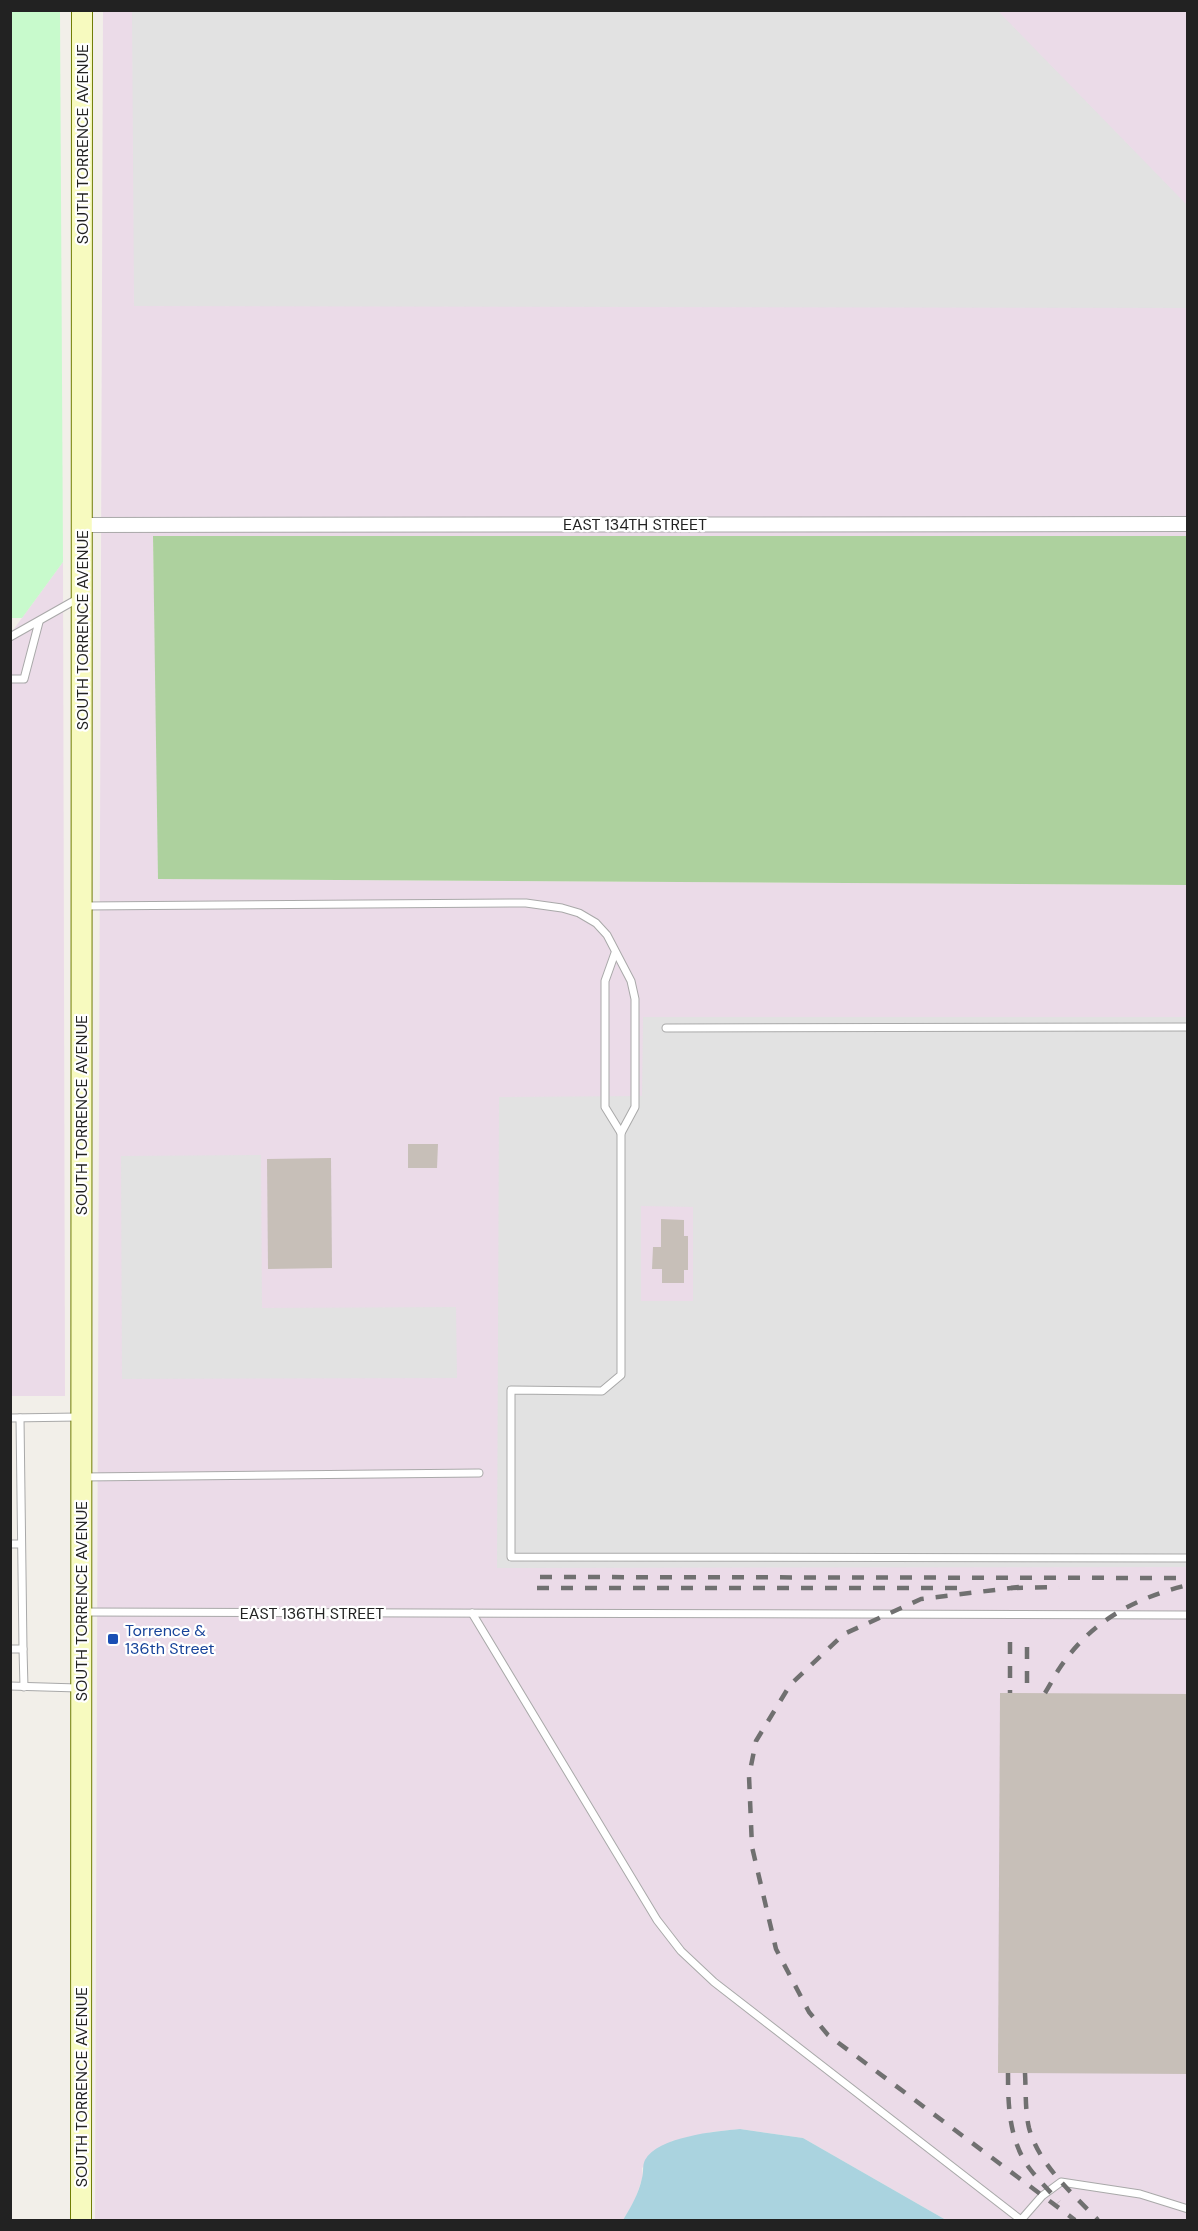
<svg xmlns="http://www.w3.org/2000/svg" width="1198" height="2231" viewBox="0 0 1198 2231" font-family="'DM Sans',sans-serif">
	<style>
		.industrial { fill: #ebdbe8 }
		.forest { fill: #add19e }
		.park { fill: #c8facc }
		.parking { fill: #e2e2e2; fill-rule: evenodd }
		.water { fill: #aad3df }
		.building { fill: #c7bfb8 }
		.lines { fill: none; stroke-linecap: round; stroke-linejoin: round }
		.service-casing { stroke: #a9a9a9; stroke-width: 9 }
		.minor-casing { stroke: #a9a9a9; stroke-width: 16 }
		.secondary-casing { stroke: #707d05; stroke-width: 22 }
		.service { stroke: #fff; stroke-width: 7 }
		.minor { stroke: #fff; stroke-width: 14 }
		.secondary { stroke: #f7fabf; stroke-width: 20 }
		.rail { stroke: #707070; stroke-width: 4.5; stroke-dasharray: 12 12; stroke-linecap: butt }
		.transit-dot { fill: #1a4fb4; stroke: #fff; stroke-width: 2 }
		.labels { text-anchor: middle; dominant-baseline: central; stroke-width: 4.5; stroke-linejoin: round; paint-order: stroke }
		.street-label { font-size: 16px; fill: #222; stroke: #fff }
		.transit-label { font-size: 16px; fill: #164399; stroke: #fff; text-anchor: start }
	</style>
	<rect width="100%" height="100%" fill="#f2efe9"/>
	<g class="industrial">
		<polygon points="103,11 1187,11 1187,536 153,537 159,879 1187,885 1187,2220 946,2220 803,2138 740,2129 712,2132 672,2141 642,2168 643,2176 635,2200 623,2220 95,2220"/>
		<polygon points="63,562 65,1396 11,1396 11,633"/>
	</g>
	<polygon class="forest" points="153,536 1187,536 1187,885 158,879"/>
	<polygon class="park" points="10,11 60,11 63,562 22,618 10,618"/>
	<g class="parking">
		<polygon points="132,11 998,11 1187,205 1187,308 134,306"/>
		<path d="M643,1017H1187V1567L497,1568L499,1097L642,1096ZM641,1206L693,1207V1301H641Z"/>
		<polygon points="261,1155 262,1308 456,1307 457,1378 122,1379 121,1156"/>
	</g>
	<path class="water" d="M740,2129L803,2138L946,2220H623C631,2207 639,2193 642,2178C644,2172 642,2166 645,2160C657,2137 716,2131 740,2129Z"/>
	<g class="building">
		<polygon points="408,1144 438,1144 437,1168 408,1168"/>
		<polygon points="331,1158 332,1268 268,1269 267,1159"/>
		<polygon points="661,1219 684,1220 684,1236 688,1236 688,1270 684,1270 684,1283 662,1283 662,1269 652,1269 653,1247 661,1247"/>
		<polygon points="1000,1693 1188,1694 1188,2074 998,2073"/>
	</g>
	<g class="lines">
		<defs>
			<g id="service">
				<polyline points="10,637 79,598"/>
				<polyline points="10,679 24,679 39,622"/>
				<polyline points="84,906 526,903 562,908 579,913 596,923 607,935 631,981 635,999 635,1107 621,1133 621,1375 602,1391 511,1390 511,1557 1188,1558"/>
				<polyline points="615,953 605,981 605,1107 621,1133"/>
				<polyline points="666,1028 1188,1027"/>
				<polyline points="10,1418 78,1417"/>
				<polyline points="20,1418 23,1649"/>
				<polyline points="83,1477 479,1473"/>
				<polyline points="10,1544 21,1544"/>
				<polyline points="83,1612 1188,1615"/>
				<polyline points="472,1613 657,1920 681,1951 714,1982 1021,2220"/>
				<polyline points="10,1649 23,1649 24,1687"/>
				<polyline points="10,1686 78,1688"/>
				<polyline points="1021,2220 1042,2196 1061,2182 1140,2194 1188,2209"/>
			</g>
			<polyline id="minor" points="82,525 1188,524"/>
			<polyline id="secondary" points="81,2220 82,10"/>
		</defs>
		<use href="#service" class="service-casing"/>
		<use href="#minor" class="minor-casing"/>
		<use href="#secondary" class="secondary-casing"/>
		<use href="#service" class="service"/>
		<use href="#minor" class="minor"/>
		<use href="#secondary" class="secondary"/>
		<g class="rail">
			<polyline points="540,1577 1188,1578"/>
			<polyline points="1019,1587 921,1599 844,1634 790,1685 756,1741 749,1776 752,1847 776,1949 809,2012 828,2035 1075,2220"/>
			<polyline points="537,1588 960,1588"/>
			<polyline points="1011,1588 1059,1587"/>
			<polyline points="1010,1642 1010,1693"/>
			<polyline points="1027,1647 1027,1693"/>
			<path d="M1045,1693C1050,1685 1054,1677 1059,1669C1090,1622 1134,1598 1188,1585"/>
			<path d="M1008,2073C1008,2106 1009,2141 1030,2169C1039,2181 1050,2191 1059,2202"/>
			<path d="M1025,2073C1026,2091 1025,2111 1029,2128C1039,2165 1073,2194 1098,2220"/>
		</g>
	</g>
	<rect class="transit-dot" x="107" y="1633" width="12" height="12" rx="3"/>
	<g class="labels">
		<g class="street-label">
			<text transform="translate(82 144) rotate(-90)">SOUTH TORRENCE AVENUE</text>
			<text x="635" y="524">EAST 134TH STREET</text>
			<text transform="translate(82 630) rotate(-90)">SOUTH TORRENCE AVENUE</text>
			<text transform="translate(81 1115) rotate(-90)">SOUTH TORRENCE AVENUE</text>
			<text transform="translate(81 1601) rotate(-90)">SOUTH TORRENCE AVENUE</text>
			<text x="312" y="1613">EAST 136TH STREET</text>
			<text transform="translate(81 2087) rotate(-90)">SOUTH TORRENCE AVENUE</text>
		</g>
		<g class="transit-label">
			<text x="125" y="1630">Torrence &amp;<tspan x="125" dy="18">136th Street</tspan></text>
		</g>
	</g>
	<rect width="1198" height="2231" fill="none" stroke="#222222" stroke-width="24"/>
</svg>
